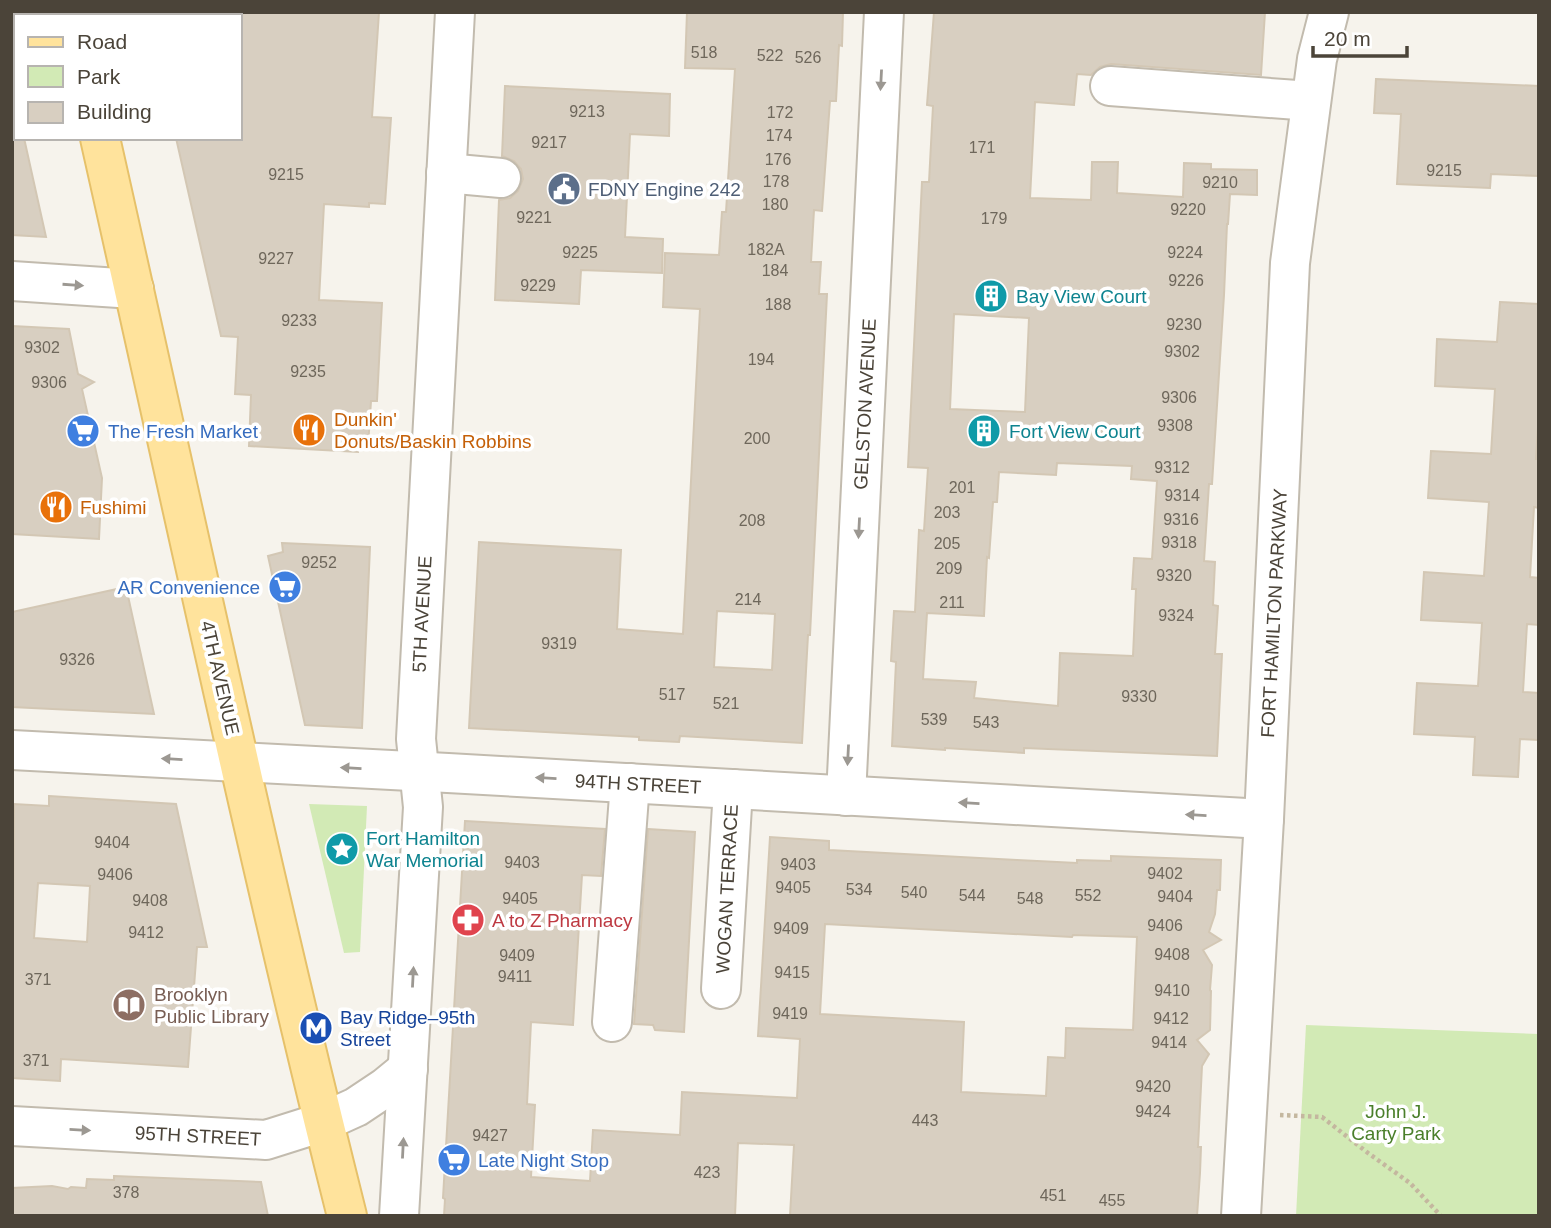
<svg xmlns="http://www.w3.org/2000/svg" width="1551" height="1228" viewBox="0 0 1551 1228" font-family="Arial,sans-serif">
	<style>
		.green { fill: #d2eab5 }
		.building { fill: #d8cfc1; stroke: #d3c7b4; stroke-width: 2; fill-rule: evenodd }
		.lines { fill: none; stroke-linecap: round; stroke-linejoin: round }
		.minor-casing { stroke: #c2bbae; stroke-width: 42 }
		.major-casing { stroke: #e6c16a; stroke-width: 42 }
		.path { stroke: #c4b79f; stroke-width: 4.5; stroke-dasharray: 3.5 3.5; stroke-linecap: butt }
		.minor { stroke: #fff; stroke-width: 38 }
		.major { stroke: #ffe39c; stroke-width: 38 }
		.oneway { fill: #9c9892 }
		.labels { text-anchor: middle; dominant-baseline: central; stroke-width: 7; stroke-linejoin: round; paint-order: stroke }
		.number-label { font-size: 16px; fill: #6e675b }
		.service-label { font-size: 19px; fill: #4e5e75; stroke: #fff; text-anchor: start }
		.culture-label { font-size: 19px; fill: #0d838f; stroke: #fff; text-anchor: start }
		.street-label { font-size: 19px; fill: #4b4439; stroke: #fff }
		.food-label { font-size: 19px; fill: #c56008; stroke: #fff; text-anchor: start }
		.shop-label { font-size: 19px; fill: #366cbe; stroke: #fff; text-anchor: start }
		.health-label { font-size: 19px; fill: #be3a42; stroke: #fff; text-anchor: start }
		.education-label { font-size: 19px; fill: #785e54; stroke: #fff; text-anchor: start }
		.transit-label { font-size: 19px; fill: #164399; stroke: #fff; text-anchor: start }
		.park-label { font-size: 19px; fill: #4a7f2a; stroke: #fff }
	</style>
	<rect width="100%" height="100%" fill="#f6f3ec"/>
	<g class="green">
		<polygon points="309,804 367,806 360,952 344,953"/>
		<polygon points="1306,1025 1539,1034 1539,1216 1296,1216"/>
	</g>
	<g class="building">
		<polygon points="240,12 379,12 372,117 391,118 385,204 369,203 369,207 324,204 319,300 382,303 377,401 371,401 368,447 358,446 358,452 249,446 251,395 235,394 238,337 221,336 176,138 240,138"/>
		<path d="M687,12H843L842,46L839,45L836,101H830L822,211L814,210L811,262H821L819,294H827L810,635H808L802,743L680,736L679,742L639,740V737L469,728L479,542L621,550L617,629L683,634L700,309L663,307L665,253L719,255L722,212H726L735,69L685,68ZM717,611L775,614L772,670L714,667Z"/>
		<path d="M934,12H1265L1261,75L1111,64L1100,67L1091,75L1077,74L1074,105L1035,102L1030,198L1091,200L1092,162H1118L1117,193L1183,197L1184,163L1211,164V169L1257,170V195L1230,194L1228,224H1227L1224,295L1212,484H1209L1204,561L1215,562L1213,605L1218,606L1215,654H1222L1217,756L1024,748V753L945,748V750L892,746L896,662L891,661L894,611L915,612L919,530L924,531L928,468L908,467L922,182H929L933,106L927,105ZM954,314L1029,318L1025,412L950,409ZM1057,463L1132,466L1131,479L1157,481L1152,559L1134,558L1132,589H1136L1133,656L1060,653L1058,706L974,698L976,682L923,679L927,613L984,616L987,557L989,558L993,502H997L999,472L1056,475Z"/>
		<polygon points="1376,79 1539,86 1539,176 1491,174 1490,188 1397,184 1401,114 1374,113"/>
		<polygon points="505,86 670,94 669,136 630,134 625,237 663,239 662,273 581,270 579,304 495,300 499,200 510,198 518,191 523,179 521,169 514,161 502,156"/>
		<polygon points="16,136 16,138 24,138 46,237 12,235 12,137"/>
		<polygon points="1500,302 1539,304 1539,411 1536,459 1539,459 1539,508 1534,507 1530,577 1539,578 1539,625 1527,624 1523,692 1539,693 1539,740 1520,739 1518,777 1473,775 1475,737 1414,734 1417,683 1478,686 1482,623 1421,620 1424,572 1484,576 1489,502 1428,498 1431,451 1491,454 1495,389 1435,386 1437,339 1497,342"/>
		<polygon points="12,326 69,329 78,374 94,382 82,389 102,478 99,539 12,534"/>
		<polygon points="282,543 370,547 362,728 305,725 268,556 283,552"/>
		<polygon points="126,587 154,714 12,707 12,612"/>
		<path d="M49,796L176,804L207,947H197L188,1067L61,1059L60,1081L12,1078L14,804L49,806ZM38,883L90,886L87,942L34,938Z"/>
		<path d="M465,821L605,829L601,876L582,875L573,1025L531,1022L527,1104L535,1105L531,1177L590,1181L593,1130L680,1135L682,1092L797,1098L800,1039L758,1036L770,837L829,841V850L1017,860L1077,863V860L1111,861V856L1221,860L1220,890H1217L1215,914L1209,932L1221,940L1203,950L1212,965L1210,990L1211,991L1210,1030L1197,1040L1209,1054L1202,1066L1198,1147H1201L1200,1173L1197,1216H790L794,1145L738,1143L735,1216H444L445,1199L443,1198ZM825,924L1072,937L1073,935L1137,937L1133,1030L1066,1028L1065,1058L1048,1057L1046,1096L961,1092L964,1022L820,1014Z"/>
		<polygon points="648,829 695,832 684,1032 655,1030 653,1025 634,1024"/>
		<polygon points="114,1176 261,1182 268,1216 12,1216 12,1188 52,1186 68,1189 71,1187 86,1188 87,1179 114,1180"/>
	</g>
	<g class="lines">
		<defs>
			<g id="minor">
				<polyline points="1110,86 1311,101"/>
				<polyline points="446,173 501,178"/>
				<polyline points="12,281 134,289"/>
				<polyline points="12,750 448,773 1264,819"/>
				<polyline points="846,796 884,12"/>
				<polyline points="721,989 733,789"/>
				<polyline points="612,1022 630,783"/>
				<polyline points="12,1126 266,1140 323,1122 356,1107 386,1087 408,1069"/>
				<polyline points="399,1216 423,807 416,739 455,12"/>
				<polyline points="1241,1216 1264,819 1290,263 1317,59 1329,12"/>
			</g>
			<g id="major">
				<polyline points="72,12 73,16"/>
				<path d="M100,138C181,498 257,858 347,1216"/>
			</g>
		</defs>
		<use href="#minor" class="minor-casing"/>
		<use href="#major" class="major-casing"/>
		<polyline class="path" points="1280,1115 1322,1117 1368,1153 1410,1183 1441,1216"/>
		<use href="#minor" class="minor"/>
		<use href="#major" class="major"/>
	</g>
	<defs><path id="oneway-solid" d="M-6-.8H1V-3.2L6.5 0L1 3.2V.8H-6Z" transform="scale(1.75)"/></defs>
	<g class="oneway">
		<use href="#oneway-solid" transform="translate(881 80) rotate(93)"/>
		<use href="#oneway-solid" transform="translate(73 285) rotate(4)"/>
		<use href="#oneway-solid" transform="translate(859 528) rotate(93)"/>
		<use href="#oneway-solid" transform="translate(848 755) rotate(93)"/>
		<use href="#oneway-solid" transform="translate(172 759) rotate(-177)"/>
		<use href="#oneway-solid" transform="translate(351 768) rotate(-177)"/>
		<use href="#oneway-solid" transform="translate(546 778) rotate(-177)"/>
		<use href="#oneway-solid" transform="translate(969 803) rotate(-177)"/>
		<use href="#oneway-solid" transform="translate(1196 815) rotate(-177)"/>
		<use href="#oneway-solid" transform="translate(413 977) rotate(-87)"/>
		<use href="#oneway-solid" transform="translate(80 1130) rotate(3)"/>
		<use href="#oneway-solid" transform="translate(403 1148) rotate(-87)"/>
	</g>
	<defs>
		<symbol id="civic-disc" viewBox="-11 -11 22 22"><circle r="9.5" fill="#5c6f8a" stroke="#fff"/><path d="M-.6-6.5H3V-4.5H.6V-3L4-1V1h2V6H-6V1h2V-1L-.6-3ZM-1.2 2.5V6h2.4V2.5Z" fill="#fff"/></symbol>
		<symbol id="building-disc" viewBox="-11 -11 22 22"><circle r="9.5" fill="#0f9aa8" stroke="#fff"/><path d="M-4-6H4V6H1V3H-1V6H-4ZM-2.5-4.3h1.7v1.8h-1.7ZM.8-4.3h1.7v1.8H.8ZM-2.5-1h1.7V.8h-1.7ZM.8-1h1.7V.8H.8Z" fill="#fff"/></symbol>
		<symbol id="restaurant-disc" viewBox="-11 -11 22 22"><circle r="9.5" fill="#e8710a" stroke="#fff"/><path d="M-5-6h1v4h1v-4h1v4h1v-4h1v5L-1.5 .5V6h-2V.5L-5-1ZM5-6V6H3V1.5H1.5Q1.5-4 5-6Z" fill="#fff"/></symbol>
		<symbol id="supermarket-disc" viewBox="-11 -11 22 22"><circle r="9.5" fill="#3f7fe0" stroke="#fff"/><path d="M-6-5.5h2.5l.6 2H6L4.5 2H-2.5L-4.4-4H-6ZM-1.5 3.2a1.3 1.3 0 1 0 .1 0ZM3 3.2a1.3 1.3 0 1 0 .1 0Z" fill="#fff"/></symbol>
		<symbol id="sight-disc" viewBox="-11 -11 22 22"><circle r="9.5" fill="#0f9aa8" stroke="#fff"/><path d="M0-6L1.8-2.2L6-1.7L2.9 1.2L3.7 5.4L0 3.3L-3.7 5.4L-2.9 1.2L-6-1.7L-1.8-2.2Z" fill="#fff"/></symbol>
		<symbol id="pharmacy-disc" viewBox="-11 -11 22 22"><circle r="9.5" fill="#e0444e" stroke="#fff"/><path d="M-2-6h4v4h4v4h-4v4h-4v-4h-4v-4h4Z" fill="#fff"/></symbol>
		<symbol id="library-disc" viewBox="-11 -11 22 22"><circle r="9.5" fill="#8d6e63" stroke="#fff"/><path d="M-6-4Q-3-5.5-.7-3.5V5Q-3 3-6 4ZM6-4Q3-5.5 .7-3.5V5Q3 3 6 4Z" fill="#fff"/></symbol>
		<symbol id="metro-disc" viewBox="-11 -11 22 22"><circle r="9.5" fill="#1a4fb4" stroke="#fff"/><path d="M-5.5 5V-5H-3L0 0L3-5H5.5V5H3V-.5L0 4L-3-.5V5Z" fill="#fff"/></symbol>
	</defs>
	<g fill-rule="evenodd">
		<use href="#civic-disc" x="545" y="170" width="38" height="38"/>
		<use href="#building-disc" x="972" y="277" width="38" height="38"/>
		<use href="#restaurant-disc" x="290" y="411" width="38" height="38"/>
		<use href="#supermarket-disc" x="64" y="412" width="38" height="38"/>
		<use href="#building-disc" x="965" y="412" width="38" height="38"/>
		<use href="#restaurant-disc" x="37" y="488" width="38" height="38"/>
		<use href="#supermarket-disc" x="266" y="568" width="38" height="38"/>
		<use href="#sight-disc" x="323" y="830" width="38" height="38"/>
		<use href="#pharmacy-disc" x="449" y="901" width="38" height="38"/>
		<use href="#library-disc" x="110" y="986" width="38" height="38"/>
		<use href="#metro-disc" x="297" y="1009" width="38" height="38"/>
		<use href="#supermarket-disc" x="435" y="1141" width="38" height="38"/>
	</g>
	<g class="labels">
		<g class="number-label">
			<text x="704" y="52">518</text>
			<text x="770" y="55">522</text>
			<text x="808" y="57">526</text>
			<text x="587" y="111">9213</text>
			<text x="780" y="112">172</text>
			<text x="779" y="135">174</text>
			<text x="549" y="142">9217</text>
			<text x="982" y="147">171</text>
			<text x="778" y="159">176</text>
			<text x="1444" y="170">9215</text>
			<text x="286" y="174">9215</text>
			<text x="776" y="181">178</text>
			<text x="1220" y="182">9210</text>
			<text x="775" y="204">180</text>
			<text x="1188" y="209">9220</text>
			<text x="534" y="217">9221</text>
			<text x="994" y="218">179</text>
			<text x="766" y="249">182A</text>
			<text x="580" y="252">9225</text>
			<text x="1185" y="252">9224</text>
			<text x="276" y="258">9227</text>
			<text x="775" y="270">184</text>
			<text x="1186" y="280">9226</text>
			<text x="538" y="285">9229</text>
			<text x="778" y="304">188</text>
			<text x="299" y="320">9233</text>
			<text x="1184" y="324">9230</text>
			<text x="42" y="347">9302</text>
			<text x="1182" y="351">9302</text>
			<text x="761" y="359">194</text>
			<text x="308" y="371">9235</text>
			<text x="49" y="382">9306</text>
			<text x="1179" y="397">9306</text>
			<text x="1175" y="425">9308</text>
			<text x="757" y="438">200</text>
			<text x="1172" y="467">9312</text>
			<text x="962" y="487">201</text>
			<text x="1182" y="495">9314</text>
			<text x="947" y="512">203</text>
			<text x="1181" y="519">9316</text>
			<text x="752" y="520">208</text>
			<text x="1179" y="542">9318</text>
			<text x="947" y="543">205</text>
			<text x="319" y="562">9252</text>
			<text x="949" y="568">209</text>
			<text x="1174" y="575">9320</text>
			<text x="748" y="599">214</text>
			<text x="952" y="602">211</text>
			<text x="1176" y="615">9324</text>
			<text x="559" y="643">9319</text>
			<text x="77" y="659">9326</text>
			<text x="672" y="694">517</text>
			<text x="1139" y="696">9330</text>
			<text x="726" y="703">521</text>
			<text x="934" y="719">539</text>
			<text x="986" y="722">543</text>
			<text x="112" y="842">9404</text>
			<text x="522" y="862">9403</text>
			<text x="798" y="864">9403</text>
			<text x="1165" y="873">9402</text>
			<text x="115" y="874">9406</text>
			<text x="793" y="887">9405</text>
			<text x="859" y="889">534</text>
			<text x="914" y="892">540</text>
			<text x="972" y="895">544</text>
			<text x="1088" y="895">552</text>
			<text x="1175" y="896">9404</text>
			<text x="520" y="898">9405</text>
			<text x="1030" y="898">548</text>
			<text x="150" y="900">9408</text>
			<text x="1165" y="925">9406</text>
			<text x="791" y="928">9409</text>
			<text x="146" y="932">9412</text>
			<text x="1172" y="954">9408</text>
			<text x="517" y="955">9409</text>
			<text x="792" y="972">9415</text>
			<text x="515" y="976">9411</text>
			<text x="38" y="979">371</text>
			<text x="1172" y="990">9410</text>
			<text x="790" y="1013">9419</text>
			<text x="1171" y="1018">9412</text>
			<text x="1169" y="1042">9414</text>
			<text x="36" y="1060">371</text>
			<text x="1153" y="1086">9420</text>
			<text x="1153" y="1111">9424</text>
			<text x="925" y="1120">443</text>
			<text x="490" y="1135">9427</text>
			<text x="707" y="1172">423</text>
			<text x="126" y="1192">378</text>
			<text x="1053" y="1195">451</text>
			<text x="1112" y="1200">455</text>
		</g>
		<g class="service-label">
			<text x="588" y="189">FDNY Engine 242</text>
		</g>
		<g class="culture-label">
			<text x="1016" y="296">Bay View Court</text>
			<text x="1009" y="431">Fort View Court</text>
			<text x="366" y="838">Fort Hamilton<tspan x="366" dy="22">War Memorial</tspan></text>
		</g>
		<g class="street-label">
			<text transform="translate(865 404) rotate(-87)">GELSTON AVENUE</text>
			<text transform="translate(1274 613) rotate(-87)">FORT HAMILTON PARKWAY</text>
			<text transform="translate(422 614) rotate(-87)">5TH AVENUE</text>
			<text transform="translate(220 678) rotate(77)">4TH AVENUE</text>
			<text transform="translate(638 784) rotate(3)">94TH STREET</text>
			<text transform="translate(727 889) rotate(-87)">WOGAN TERRACE</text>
			<text transform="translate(198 1136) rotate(3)">95TH STREET</text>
		</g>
		<g class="food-label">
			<text x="334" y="419">Dunkin'<tspan x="334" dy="22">Donuts/Baskin Robbins</tspan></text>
			<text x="80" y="507">Fushimi</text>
		</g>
		<g class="shop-label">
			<text x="108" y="431">The Fresh Market</text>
			<text x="260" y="587" text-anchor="end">AR Convenience</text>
			<text x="478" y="1160">Late Night Stop</text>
		</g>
		<g class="health-label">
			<text x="492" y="920">A to Z Pharmacy</text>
		</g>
		<g class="education-label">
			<text x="154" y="994">Brooklyn<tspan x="154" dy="22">Public Library</tspan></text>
		</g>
		<g class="transit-label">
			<text x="340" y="1017">Bay Ridge–95th<tspan x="340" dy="22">Street</tspan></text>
		</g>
		<g class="park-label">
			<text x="1396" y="1111">John J.<tspan x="1396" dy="22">Carty Park</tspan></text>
		</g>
	</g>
	<rect width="1551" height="1228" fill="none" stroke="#4b4439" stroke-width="28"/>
	<rect x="14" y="14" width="228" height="126" fill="#ffffff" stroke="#b7b4b0" stroke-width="2"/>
	<rect x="28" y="37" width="35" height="10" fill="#ffe39c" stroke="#b7b4b0" stroke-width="2"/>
	<text x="77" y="49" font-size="21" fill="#4b4439">Road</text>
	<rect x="28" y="66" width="35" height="21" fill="#d2eab5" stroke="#b7b4b0" stroke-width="2"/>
	<text x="77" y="84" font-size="21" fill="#4b4439">Park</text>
	<rect x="28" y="102" width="35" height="21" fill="#d8cfc1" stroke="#b7b4b0" stroke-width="2"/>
	<text x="77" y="119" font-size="21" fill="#4b4439">Building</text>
	<path d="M1313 46v10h94v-10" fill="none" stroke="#4b4439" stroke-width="3.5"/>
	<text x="1324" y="46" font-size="21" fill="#4b4439" stroke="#ffffff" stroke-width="5" paint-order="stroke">20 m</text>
</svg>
